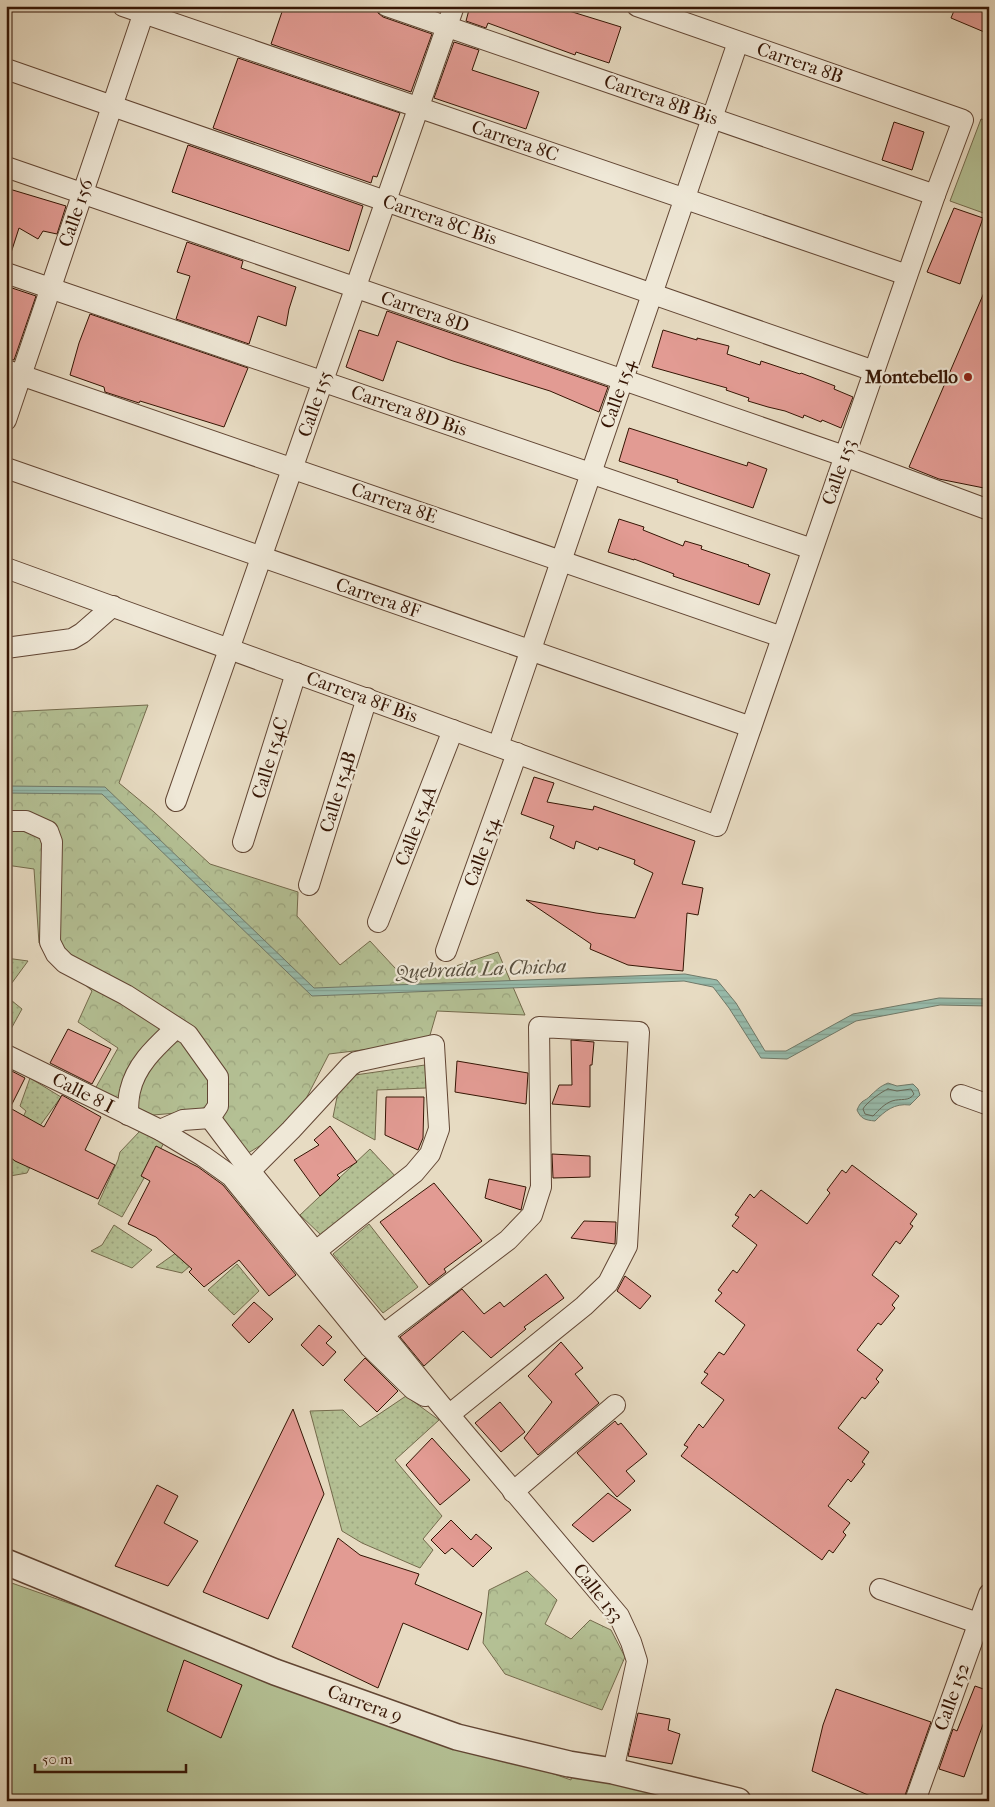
<svg xmlns="http://www.w3.org/2000/svg" width="995" height="1807" viewBox="0 0 995 1807" font-family="'IM FELL French Canon',serif">
	<style>
		.grass { fill: url(#grass-dots); stroke: #746a4c }
		.forest { fill: url(#forest-crowns); stroke: #746a4c }
		.park { fill: #b4c094; stroke: #746a4c }
		.water { fill: url(#water-rules); stroke: #707969 }
		.lines { fill: none; stroke-linecap: round; stroke-linejoin: round }
		.shore { stroke: #666858; stroke-width: 1 }
		.building { fill: #e29b93; stroke: #351504 }
		.minor-casing { stroke: #624634; stroke-width: 22 }
		.tertiary-casing { stroke: #624634; stroke-width: 28 }
		.minor { stroke: #efe8d7; stroke-width: 20 }
		.tertiary { stroke: #efe8d7; stroke-width: 25 }
		.poi-dot { fill: #8f2418; stroke: #efe8d7; stroke-width: 2 }
		.labels { text-anchor: middle; dominant-baseline: central; stroke-width: 4.5; stroke-linejoin: round; paint-order: stroke }
		.street-label { font-size: 19px; fill: #351504; stroke: #efe8d7 }
		.poi-label { font-size: 19px; font-weight: bold; fill: #351504; stroke: #efe8d7; text-anchor: end }
		.water-label { font-size: 20px; font-style: italic; fill: #584f3f; stroke: #efe8d7 }
	</style>
	<defs>
		<pattern id="grass-dots" width="8" height="8" patternUnits="userSpaceOnUse" patternTransform="scale(1.25)"><rect width="8" height="8" fill="#b4c094"/><path d="M2 2h.1M6 6h.1" fill="none" stroke="#9ba47e" stroke-width="1.8" stroke-linecap="round"/></pattern>
		<pattern id="forest-crowns" width="20" height="18" patternUnits="userSpaceOnUse" patternTransform="scale(1.25)"><rect width="20" height="18" fill="#b4c094"/><path d="M2 6a3 3 0 1 1 6 0M12 15a3 3 0 1 1 6 0" fill="none" stroke="#9ba47e"/></pattern>
		<pattern id="water-rules" width="6" height="5" patternUnits="userSpaceOnUse" patternTransform="scale(1.25)"><rect width="6" height="5" fill="#98bcac"/><path d="M0 2.5h6" fill="none" stroke="#84a192"/></pattern>
	</defs>
	<rect width="100%" height="100%" fill="#e7dbc2"/>
	<filter id="stains"><feTurbulence type="fractalNoise" baseFrequency=".004" numOctaves="4"/><feColorMatrix values="0 0 0 0 .2 0 0 0 0 .09 0 0 0 0 .02 0 0 0 .5 -.17"/></filter>
	<radialGradient id="worn" r=".72"><stop offset=".6" stop-color="#630" stop-opacity="0"/><stop offset="1" stop-color="#630" stop-opacity=".3"/></radialGradient>
	<g class="grass">
		<polygon points="6,958 28,961 6,991"/>
		<polygon points="6,996 22,1009 6,1038"/>
		<polygon points="425,1065 426,1088 377,1090 375,1140 333,1117 341,1077"/>
		<polygon points="30,1078 61,1097 39,1127 47,1133 27,1173 10,1176 6,1165 6,1151 26,1111 20,1106"/>
		<polygon points="140,1131 165,1141 122,1217 98,1204 118,1160 120,1152"/>
		<polygon points="370,1149 397,1178 321,1235 300,1215"/>
		<polygon points="244,1205 251,1212 182,1273 156,1267"/>
		<polygon points="369,1224 418,1287 383,1313 333,1254"/>
		<polygon points="114,1225 152,1250 132,1268 91,1251 102,1245"/>
		<polygon points="237,1264 259,1291 234,1315 208,1290"/>
		<polygon points="406,1396 439,1420 395,1460 442,1516 423,1539 433,1550 420,1568 362,1543 342,1531 310,1411 343,1410 360,1427"/>
	</g>
	<g class="forest">
		<polygon points="148,705 119,783 154,812 210,864 298,892 297,916 340,965 370,941 408,982 498,952 525,1015 437,1011 428,1042 329,1054 292,1126 245,1155 200,1111 153,1115 95,1089 118,1048 78,1022 92,991 39,943 34,869 6,865 6,712"/>
		<polygon points="527,1571 557,1600 545,1624 571,1639 590,1620 611,1630 625,1657 602,1710 505,1674 483,1643 489,1590"/>
	</g>
	<g class="park">
		<polygon points="981,119 989,121 989,215 950,201"/>
		<polygon points="6,1581 571,1780 573,1768 730,1801 6,1801"/>
	</g>
	<g class="water">
		<polygon points="6,786 105,787 314,988 685,974 717,980 736,1003 765,1051 786,1051 853,1014 939,998 989,999 989,1006 940,1005 856,1021 787,1059 761,1058 729,1008 713,987 684,981 312,996 102,794 6,793"/>
		<path d="M888,1083L897,1086L913,1084L918,1089L920,1095L910,1105C894,1103 885,1111 875,1121C865,1120 861,1119 857,1110C862,1098 864,1103 871,1095C879,1088 879,1087 888,1083Z"/>
	</g>
	<g class="lines">
		<path class="shore" d="M888,1089L897,1091L911,1089L914,1094C909,1102 901,1098 892,1101C884,1104 879,1110 873,1116L865,1114L863,1109C865,1104 882,1091 888,1089Z"/>
	</g>
	<g class="building">
		<polygon points="284,6 375,6 378,13 383,17 432,34 411,92 271,44"/>
		<polygon points="470,6 553,6 621,27 609,63 576,52 575,55 488,23 486,28 466,21"/>
		<polygon points="956,6 989,6 989,34 951,18"/>
		<polygon points="454,42 479,50 472,70 539,92 526,129 434,98"/>
		<polygon points="238,58 400,113 377,177 373,176 371,183 213,128"/>
		<polygon points="894,122 924,132 912,170 882,160"/>
		<polygon points="188,145 363,206 349,251 172,192"/>
		<polygon points="6,188 66,206 57,234 43,231 38,239 19,228 10,256 6,256"/>
		<polygon points="954,208 983,218 960,284 927,272"/>
		<polygon points="187,242 243,261 241,268 296,287 289,309 286,326 258,316 249,344 176,319 190,276 177,272"/>
		<polygon points="989,281 989,489 939,479 909,467"/>
		<polygon points="6,286 36,296 14,360 6,358"/>
		<polygon points="387,311 608,387 599,412 550,391 453,361 397,341 383,381 346,367 359,330 378,336"/>
		<polygon points="90,314 248,368 224,427 140,401 139,403 105,392 104,387 70,375 79,343"/>
		<polygon points="663,330 697,340 697,338 729,346 727,354 760,365 761,361 800,374 801,373 835,386 834,389 853,397 841,428 822,420 821,422 804,415 803,418 785,411 768,407 748,401 749,398 726,390 727,388 652,367"/>
		<polygon points="629,428 747,466 748,462 767,469 753,508 677,482 678,480 619,461"/>
		<polygon points="619,519 644,527 643,530 683,546 685,541 702,546 701,549 749,565 748,566 770,574 759,605 673,576 674,574 634,559 634,560 608,552"/>
		<polygon points="534,777 554,783 547,802 593,810 594,806 695,841 682,884 703,888 698,915 687,913 683,971 628,965 590,949 591,944 526,900 596,913 635,918 653,873 634,864 635,860 599,847 598,850 576,841 574,849 550,838 554,826 521,814"/>
		<polygon points="68,1029 111,1049 92,1084 50,1063"/>
		<polygon points="571,1040 594,1042 592,1065 590,1065 590,1107 552,1104 559,1085 572,1085"/>
		<polygon points="457,1061 528,1073 526,1104 455,1092"/>
		<polygon points="6,1068 25,1078 10,1108 44,1127 62,1095 101,1117 85,1150 115,1165 98,1199 15,1161 6,1154"/>
		<polygon points="386,1097 424,1097 423,1138 418,1150 385,1135"/>
		<polygon points="330,1126 357,1162 337,1175 340,1178 320,1196 294,1160 319,1145 314,1140"/>
		<polygon points="156,1146 198,1167 223,1185 296,1275 269,1296 239,1260 204,1287 189,1272 192,1269 156,1237 128,1224 150,1181 141,1176"/>
		<polygon points="552,1154 590,1156 590,1177 553,1178"/>
		<polygon points="852,1165 917,1214 910,1224 913,1226 900,1244 896,1241 872,1275 899,1296 892,1305 895,1308 881,1325 878,1323 857,1350 883,1370 876,1379 879,1382 865,1399 862,1397 838,1428 869,1452 862,1462 865,1464 851,1482 848,1479 828,1506 850,1523 843,1532 846,1535 833,1553 829,1550 822,1560 681,1456 688,1447 684,1445 699,1424 703,1428 724,1400 701,1383 708,1374 704,1372 719,1352 724,1355 745,1325 715,1301 722,1293 718,1290 733,1270 737,1273 757,1245 732,1226 739,1217 735,1215 750,1194 754,1198 761,1190 807,1224 830,1193 827,1190 842,1170 846,1173"/>
		<polygon points="489,1179 526,1187 521,1210 485,1198"/>
		<polygon points="434,1183 482,1241 444,1269 446,1272 429,1285 380,1222"/>
		<polygon points="584,1221 616,1222 615,1244 571,1238"/>
		<polygon points="546,1274 564,1298 524,1327 526,1329 491,1358 463,1331 424,1366 400,1337 462,1289 484,1314 500,1302 504,1307"/>
		<polygon points="625,1276 651,1296 640,1309 617,1291"/>
		<polygon points="254,1302 273,1319 249,1343 232,1325"/>
		<polygon points="319,1325 332,1337 326,1343 336,1352 323,1366 301,1345"/>
		<polygon points="561,1342 583,1368 575,1374 599,1403 538,1455 524,1438 552,1402 528,1376"/>
		<polygon points="365,1358 398,1391 377,1412 344,1380"/>
		<polygon points="500,1402 525,1432 501,1452 475,1423"/>
		<polygon points="293,1409 324,1494 268,1619 203,1592"/>
		<polygon points="615,1421 618,1425 621,1423 647,1454 626,1471 635,1481 617,1497 577,1453"/>
		<polygon points="432,1438 470,1480 440,1505 406,1465"/>
		<polygon points="157,1485 178,1496 164,1523 198,1541 168,1586 115,1566"/>
		<polygon points="608,1493 631,1510 593,1542 572,1525"/>
		<polygon points="451,1520 471,1540 476,1534 492,1548 473,1567 452,1548 445,1554 431,1540"/>
		<polygon points="338,1538 360,1555 419,1574 415,1584 482,1613 468,1650 403,1623 378,1688 292,1647"/>
		<polygon points="184,1660 242,1685 221,1738 167,1711"/>
		<polygon points="975,1686 989,1691 989,1708 964,1777 939,1769 953,1729 957,1731"/>
		<polygon points="836,1689 931,1722 903,1801 886,1801 875,1798 812,1771 823,1725"/>
		<polygon points="638,1713 670,1719 668,1730 680,1734 672,1764 628,1756"/>
	</g>
	<g class="lines">
		<defs>
			<g id="minor">
				<polyline points="123,6 907,275"/>
				<polyline points="387,6 935,195"/>
				<polyline points="6,69 874,371"/>
				<polyline points="6,167 844,456 989,510"/>
				<polyline points="6,273 812,549"/>
				<polyline points="6,370 782,637"/>
				<polyline points="6,420 146,6"/>
				<polyline points="6,468 751,727"/>
				<polyline points="6,568 717,826 935,195 963,120 637,6"/>
				<polyline points="6,648 72,639 82,633 113,606"/>
				<polyline points="498,746 738,42"/>
				<polyline points="176,801 454,6"/>
				<polyline points="6,821 26,821 48,831 52,842 50,942 56,954 65,963 126,995 188,1035 218,1077 218,1106 210,1118"/>
				<polyline points="243,842 296,673"/>
				<polyline points="309,885 367,698"/>
				<polyline points="378,922 453,730"/>
				<polyline points="446,951 517,753"/>
				<polyline points="6,1055 160,1130 203,1156 231,1176 370,1347 413,1389 425,1396"/>
				<polyline points="961,1095 989,1105"/>
				<path d="M128,1115C128,1108 128,1099 130,1091C136,1064 157,1046 176,1028"/>
				<polyline points="210,1118 250,1171 440,1404 619,1616 631,1642 637,1661 613,1771"/>
				<polyline points="160,1130 183,1120 210,1118"/>
				<polyline points="250,1171 291,1130 350,1066 356,1062 434,1045 439,1129 430,1154 414,1173 316,1251"/>
				<polyline points="370,1347 384,1334 508,1240 532,1215 541,1187 539,1027 639,1032 627,1246 608,1283 584,1306 450,1414"/>
				<polyline points="513,1492 615,1405"/>
				<polyline points="880,1589 989,1627"/>
				<polyline points="915,1801 989,1594"/>
			</g>
			<polyline id="tertiary" points="6,1562 275,1672 457,1737 569,1764 613,1771 738,1801"/>
		</defs>
		<use href="#minor" class="minor-casing"/>
		<use href="#tertiary" class="tertiary-casing"/>
		<use href="#minor" class="minor"/>
		<use href="#tertiary" class="tertiary"/>
	</g>
	<circle class="poi-dot" cx="968" cy="377" r="5"/>
	<g class="labels">
		<g class="street-label">
			<text transform="translate(800 63) rotate(19)">Carrera 8B</text>
			<text transform="translate(661 100) rotate(19)">Carrera 8B Bis</text>
			<text transform="translate(515 141) rotate(19)">Carrera 8C</text>
			<text transform="translate(76 213) rotate(-71)">Calle 156</text>
			<text transform="translate(440 220) rotate(19)">Carrera 8C Bis</text>
			<text transform="translate(425 312) rotate(19)">Carrera 8D</text>
			<text transform="translate(618 394) rotate(-71)">Calle 154</text>
			<text transform="translate(315 404) rotate(-71)">Calle 155</text>
			<text transform="translate(409 411) rotate(19)">Carrera 8D Bis</text>
			<text transform="translate(839 472) rotate(-71)">Calle 153</text>
			<text transform="translate(394 503) rotate(19)">Carrera 8E</text>
			<text transform="translate(378 598) rotate(19)">Carrera 8F</text>
			<text transform="translate(362 697) rotate(20)">Carrera 8F Bis</text>
			<text transform="translate(270 758) rotate(-73)">Calle 154C</text>
			<text transform="translate(338 792) rotate(-73)">Calle 154B</text>
			<text transform="translate(416 826) rotate(-69)">Calle 154A</text>
			<text transform="translate(482 852) rotate(-70)">Calle 154</text>
			<text transform="translate(83 1093) rotate(27)">Calle 8 I</text>
			<text transform="translate(598 1593) rotate(52)">Calle 153</text>
			<text transform="translate(952 1697) rotate(-70)">Calle 152</text>
			<text transform="translate(365 1704) rotate(20)">Carrera 9</text>
		</g>
		<g class="poi-label">
			<text x="958" y="377">Montebello</text>
		</g>
		<g class="water-label">
			<text transform="translate(481 969) rotate(-2)">Quebrada La Chicha</text>
		</g>
	</g>
	<rect width="995" height="1807" fill="none" stroke="#e7dbc2" stroke-width="25"/>
	<rect x="8" y="8" width="980" height="1792" fill="none" stroke="#351504" stroke-width="2.5"/>
	<rect x="12" y="12" width="970" height="1782" fill="none" stroke="#351504"/>
	<path d="M35 1764v8h151v-8" fill="none" stroke="#351504" stroke-width="2.5"/>
	<text x="42" y="1764" font-size="15" fill="#351504" stroke="#efe8d7" stroke-width="4" paint-order="stroke">50 m</text>
	<rect width="100%" height="100%" filter="url(#stains)"/>
	<rect width="100%" height="100%" fill="url(#worn)"/>
</svg>
